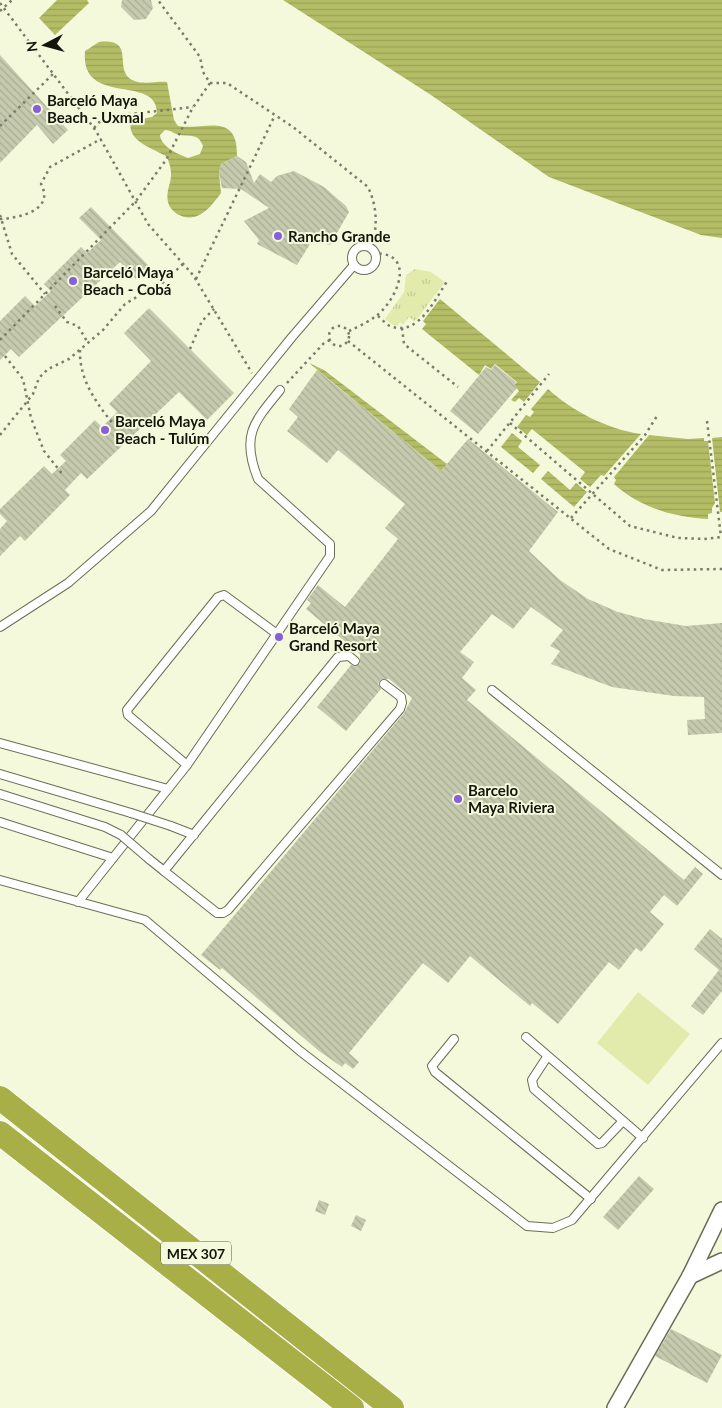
<svg xmlns="http://www.w3.org/2000/svg" width="722" height="1408" viewBox="0 0 722 1408" font-family="Lato,sans-serif">
	<style>
		.grass { fill: url(#grass-tufts) }
		.garden { fill: #e3ebac }
		.water { fill: url(#water-rules); fill-rule: evenodd }
		.building { fill: url(#building-back-hatch) }
		.lines { fill: none; stroke-linecap: round; stroke-linejoin: round }
		.service-casing { stroke: #6b6e55; stroke-width: 10 }
		.minor-casing { stroke: #6b6e55; stroke-width: 18 }
		.trunk-casing { stroke: #fff; stroke-width: 26 }
		.path { stroke: #7a7d6a; stroke-width: 2.5; stroke-dasharray: 2.5 4; stroke-linecap: butt }
		.service { stroke: #fff; stroke-width: 8 }
		.minor { stroke: #fff; stroke-width: 15 }
		.trunk { stroke: #a7af46; stroke-width: 24 }
		.service-bridge-casing { stroke: #6b6e55; stroke-width: 10; stroke-linecap: butt }
		.service-bridge { stroke: #fff; stroke-width: 8 }
		.poi-dot { fill: #8660db; stroke: #f4f9dc; stroke-width: 2 }
		.labels { text-anchor: middle; dominant-baseline: central; stroke-width: 4; stroke-linejoin: round; paint-order: stroke }
		.shield { fill: #f4f9dc; stroke: #575a4a; stroke-width: 1 }
		.shield-label { font-size: 14px; font-weight: bold; fill: #14160c }
		.poi-label { font-size: 15px; font-weight: bold; fill: #14160c; stroke: #f4f9dc; text-anchor: start }
	</style>
	<defs>
		<pattern id="grass-tufts" width="24" height="20" patternUnits="userSpaceOnUse" patternTransform="scale(1.25)"><rect width="24" height="20" fill="#e3ebac"/><path d="M3 7l-1-3M5 7V3M7 7l1-3M15 17l-1-3M17 17v-4M19 17l1-3" fill="none" stroke="#c2c993"/></pattern>
		<pattern id="water-rules" width="6" height="5" patternUnits="userSpaceOnUse" patternTransform="scale(1.25)"><rect width="6" height="5" fill="#b3bd65"/><path d="M0 2.5h6" fill="none" stroke="#99a256"/></pattern>
		<pattern id="building-back-hatch" width="6" height="6" patternUnits="userSpaceOnUse" patternTransform="scale(1.25)"><rect width="6" height="6" fill="#c6caae"/><path d="M-1 5l2 2M0 0l6 6M5-1l2 2" fill="none" stroke="#a9ad94"/></pattern>
	</defs>
	<rect width="100%" height="100%" fill="#f4f9dc"/>
	<polygon class="grass" points="415,269 431,272 445,282 417,319 414,321 409,317 403,325 400,322 398,326 393,325 385,319 404,292 406,275"/>
	<polygon class="garden" points="638,992 690,1034 648,1085 597,1043"/>
	<g class="water">
		<polygon points="57,0 87,0 89,3 55,35 39,18"/>
		<polygon points="283,0 722,0 722,238 701,235 549,177 431,95"/>
		<path d="M99,42C135,38 115,66 129,78C139,86 155,81 167,82L174,120L178,126C202,131 238,110 237,156L221,164L219,173L221,193C210,208 197,225 177,214C173,211 169,207 168,202C165,184 177,182 167,157C154,148 126,142 131,121L152,117L157,113C157,73 80,108 85,51ZM165,130C171,130 174,134 180,135C191,137 198,133 203,146L200,154L188,158C178,154 161,147 160,135Z"/>
		<polygon points="440,299 540,382 524,402 519,398 515,402 511,400 519,391 514,385 517,382 495,364 491,369 485,365 479,375 422,329 426,324 423,321"/>
		<polygon points="309,363 324,370 447,464 441,471"/>
		<path d="M548,389C572,411 607,429 641,434L604,476L601,475L590,487L580,479L585,472L532,429L527,435L517,427L526,415L530,417L534,412L531,409Z"/>
		<polygon points="512,433 522,441 518,447 540,465 533,473 501,447"/>
		<path d="M649,435L688,439L704,438V441H708L715,503L712,508V513L708,514V519C673,517 641,508 614,484L616,480L614,477Z"/>
		<polygon points="722,437 722,512 720,512 712,438"/>
		<polygon points="548,471 570,490 576,483 587,492 574,507 541,479"/>
	</g>
	<g class="building">
		<polygon points="122,0 151,0 153,8 146,19 134,20 121,7"/>
		<polygon points="0,55 68,130 53,144 37,125 0,163"/>
		<polygon points="237,156 246,162 254,183 260,174 271,182 277,176 294,171 324,187 346,206 349,212 330,245 318,242 310,244 297,265 257,244 259,240 244,221 269,208 241,189 222,188 219,173 221,164"/>
		<polygon points="91,207 149,266 136,279 120,262 19,357 11,349 0,360 0,321 25,296 35,306 51,291 44,284 81,247 87,253 101,240 79,218"/>
		<polygon points="149,308 234,393 207,420 179,392 87,479 81,473 65,490 70,495 25,541 20,536 0,556 0,529 7,521 0,514 0,509 44,466 52,474 66,461 60,455 95,420 102,427 117,412 109,404 151,361 124,333"/>
		<polygon points="495,365 516,382 514,385 517,388 478,434 450,411 486,367 491,370"/>
		<polygon points="317,370 441,471 468,439 558,512 529,551 560,580 588,599 618,612 644,619 686,626 722,623 722,733 688,735 687,720 705,719 704,697 674,696 612,687 551,664 560,651 550,646 563,630 531,607 513,629 492,614 460,652 474,662 462,678 476,690 467,700 684,880 695,867 703,874 677,906 664,895 650,912 664,924 641,952 636,948 619,970 609,962 558,1024 532,1003 530,1006 470,956 448,983 423,963 349,1053 359,1062 353,1069 345,1063 342,1067 319,1051 222,968 220,970 201,955 404,713 412,698 389,679 381,679 378,684 381,689 346,731 317,707 351,665 356,666 360,664 360,654 306,609 311,603 307,600 318,585 345,607 398,539 385,528 405,504 338,450 327,463 287,431 298,417 289,409"/>
		<polygon points="710,929 722,939 722,991 703,1015 691,1006 719,970 694,949"/>
		<polygon points="639,1176 654,1189 618,1230 603,1217"/>
		<polygon points="319,1200 329,1204 325,1215 315,1211"/>
		<polygon points="356,1215 366,1220 361,1231 351,1226"/>
		<polygon points="671,1329 722,1355 707,1383 655,1356"/>
	</g>
	<g class="lines">
		<defs>
			<g id="service">
				<circle cx="364" cy="258" r="12"/>
				<polyline points="0,627 68,583 151,511 292,337 354,265"/>
				<polyline points="355,661 349,656 338,657 164,871 217,913 223,913 228,910 400,709 402,703 401,697 384,684"/>
				<polyline points="492,690 722,875"/>
				<polyline points="0,743 168,789"/>
				<polyline points="187,765 128,715 127,710 218,597 224,595 277,634"/>
				<polyline points="0,774 131,813"/>
				<polyline points="0,794 105,827 121,835"/>
				<polyline points="0,822 113,858"/>
				<polyline points="171,826 194,835"/>
				<polyline points="149,859 164,871"/>
				<polyline points="0,880 145,920 300,1051 527,1226 553,1228 572,1220 722,1043"/>
				<path d="M78,902L187,765L330,556V544L258,479C241,436 253,423 280,390"/>
				<polyline points="526,1037 643,1138"/>
				<polyline points="454,1039 432,1066 435,1072 591,1199"/>
				<polyline points="547,1057 532,1080 534,1089 598,1144 602,1143 623,1121"/>
			</g>
			<g id="minor">
				<polyline points="690,1276 722,1261"/>
				<polyline points="615,1408 690,1276 722,1210"/>
			</g>
			<g id="trunk">
				<polyline points="0,1098 392,1408"/>
				<polyline points="0,1133 352,1408"/>
			</g>
		</defs>
		<use href="#service" class="service-casing"/>
		<use href="#minor" class="minor-casing"/>
		<use href="#trunk" class="trunk-casing"/>
		<g class="path">
			<polyline points="0,3 96,131 148,224 193,275 252,373"/>
			<polyline points="0,11 12,0"/>
			<path d="M210,83H227L293,127L368,187C378,208 377,227 372,249"/>
			<polyline points="0,126 53,74"/>
			<polyline points="94,128 104,117 193,107"/>
			<polyline points="0,215 12,254 45,294"/>
			<path d="M0,219C20,218 55,210 41,184L50,167L101,139"/>
			<polyline points="196,279 275,115"/>
			<polyline points="55,306 67,322 78,326 88,343"/>
			<path d="M378,316C382,319 387,326 393,327C420,335 436,297 448,280"/>
			<circle cx="339" cy="336" r="10"/>
			<polyline points="402,328 404,344 458,387"/>
			<path d="M349,331C358,327 368,322 376,316C389,307 408,276 396,261C391,254 382,254 375,253"/>
			<polyline points="0,340 136,201 166,160 192,109 210,83 203,72 200,57 158,0"/>
			<polyline points="348,341 609,549 662,570 722,569"/>
			<polyline points="190,349 202,321 214,309"/>
			<path d="M80,350C79,379 96,403 114,425"/>
			<polyline points="5,356 23,379 31,418 44,451 64,476"/>
			<polyline points="287,383 324,343 330,340"/>
			<polyline points="707,421 721,537"/>
			<polyline points="510,423 630,526 678,538 704,539 722,537"/>
			<polyline points="0,435 33,394 39,378 48,369 69,359 103,330 125,304 140,295 155,290 183,264"/>
			<polyline points="487,451 549,374"/>
			<polyline points="571,518 645,435 657,416"/>
		</g>
		<use href="#service" class="service"/>
		<use href="#minor" class="minor"/>
		<use href="#trunk" class="trunk"/>
		<defs>
			<g id="service-bridge">
				<polyline points="131,813 171,826"/>
				<polyline points="121,835 149,859"/>
			</g>
		</defs>
		<use href="#service-bridge" class="service-bridge-casing"/>
		<use href="#service-bridge" class="service-bridge"/>
	</g>
	<g class="poi-dot">
		<circle cx="37" cy="109" r="5"/>
		<circle cx="278" cy="236" r="5"/>
		<circle cx="73" cy="281" r="5"/>
		<circle cx="105" cy="430" r="5"/>
		<circle cx="279" cy="637" r="5"/>
		<circle cx="458" cy="799" r="5"/>
	</g>
	<g class="labels">
		<rect class="shield" x="161" y="1241.5" width="70" height="23" rx="4"/>
		<g class="shield-label">
			<text x="196" y="1253">MEX 307</text>
		</g>
		<g class="poi-label">
			<text x="47" y="100">Barceló Maya<tspan x="47" dy="17">Beach - Uxmal</tspan></text>
			<text x="288" y="236">Rancho Grande</text>
			<text x="83" y="272">Barceló Maya<tspan x="83" dy="17">Beach - Cobá</tspan></text>
			<text x="115" y="421">Barceló Maya<tspan x="115" dy="17">Beach - Tulúm</tspan></text>
			<text x="289" y="628">Barceló Maya<tspan x="289" dy="17">Grand Resort</tspan></text>
			<text x="468" y="790">Barcelo<tspan x="468" dy="17">Maya Riviera</tspan></text>
		</g>
	</g>
	<g transform="translate(45 45) rotate(264)" stroke="#f4f9dc" stroke-width="4" paint-order="stroke">
	<path d="M0-4L9 19L0 12L-9 19Z" fill="#14160c"/>
	<text y="-8" font-size="14" font-weight="bold" text-anchor="middle" fill="#14160c">N</text>
	</g>
</svg>
